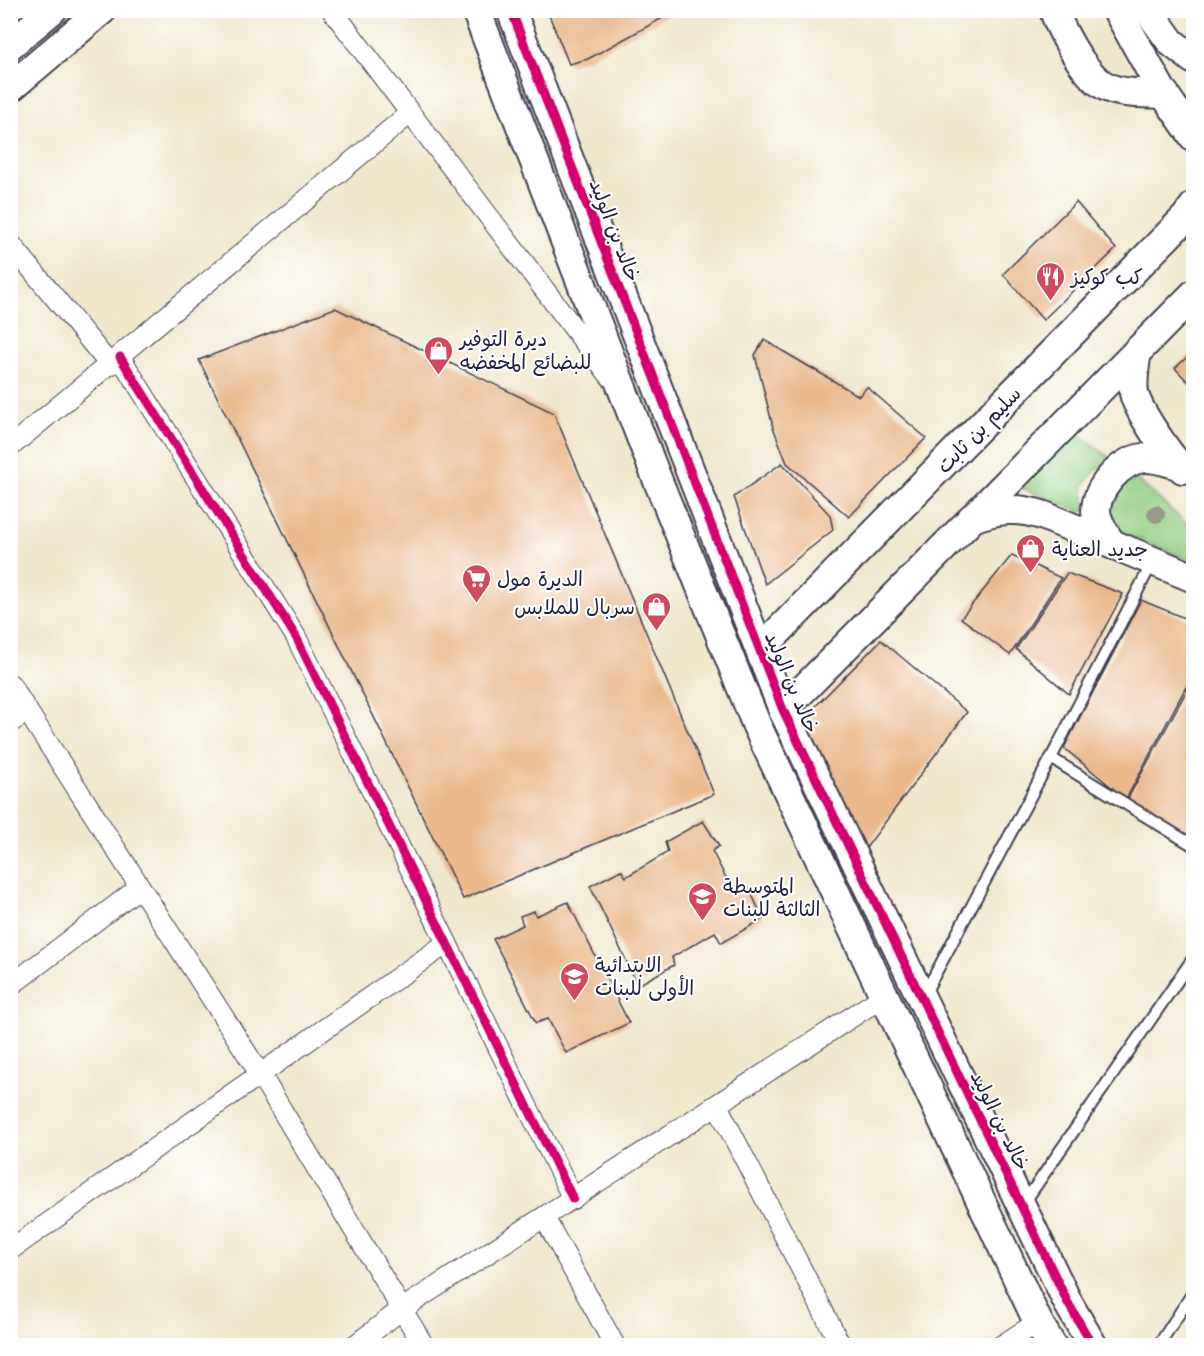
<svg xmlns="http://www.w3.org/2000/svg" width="1204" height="1356" viewBox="0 0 1204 1356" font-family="'Playpen Sans','Playpen Sans Arabic',sans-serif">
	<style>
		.green { fill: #93ce82; stroke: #5a785e; stroke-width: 1.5 }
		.building { fill: #e9b98d }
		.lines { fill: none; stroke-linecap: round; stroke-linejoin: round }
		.lane-casing { stroke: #414051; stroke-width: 14 }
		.street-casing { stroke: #414051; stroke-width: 22 }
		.secondary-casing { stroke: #414051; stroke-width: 32 }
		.lane { stroke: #fff; stroke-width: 10 }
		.street { stroke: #fff; stroke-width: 20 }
		.secondary { stroke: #fff; stroke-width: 28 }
		.cycleway-casing { stroke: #fff; stroke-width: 13 }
		.cycleway { stroke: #d6006c; stroke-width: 9 }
		.tree { fill: #959c8a }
		.labels { text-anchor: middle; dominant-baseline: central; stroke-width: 4.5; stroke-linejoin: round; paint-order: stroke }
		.street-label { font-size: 20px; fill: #22223b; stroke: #fff }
		.poi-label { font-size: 20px; fill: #22223b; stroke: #fff; text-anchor: start }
	</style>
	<rect width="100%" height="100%" fill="#fff"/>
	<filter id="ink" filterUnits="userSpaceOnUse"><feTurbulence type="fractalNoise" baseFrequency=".0167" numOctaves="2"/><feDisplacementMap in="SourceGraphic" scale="12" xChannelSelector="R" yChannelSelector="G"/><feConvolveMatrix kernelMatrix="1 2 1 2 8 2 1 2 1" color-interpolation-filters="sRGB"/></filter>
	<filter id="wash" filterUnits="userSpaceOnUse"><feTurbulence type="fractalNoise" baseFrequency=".008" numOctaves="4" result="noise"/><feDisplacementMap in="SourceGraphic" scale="24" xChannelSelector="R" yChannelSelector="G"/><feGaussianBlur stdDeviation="1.35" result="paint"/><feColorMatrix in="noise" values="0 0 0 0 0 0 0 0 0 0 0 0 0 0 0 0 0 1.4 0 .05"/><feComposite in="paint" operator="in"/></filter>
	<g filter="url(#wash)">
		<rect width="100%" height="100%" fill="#f0e8cd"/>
		<g class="green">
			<path d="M1074,430L1120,466C1099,463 1093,471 1083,487L1087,510L1082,512L1017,486Z"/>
			<polygon points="1135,478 1193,529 1193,562 1106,526 1108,497"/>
		</g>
		<g id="blocks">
			<g class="building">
				<polygon points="547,10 677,10 588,59 569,64"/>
				<polygon points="1076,202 1116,249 1043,320 1003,274"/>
				<polygon points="335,308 554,413 714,794 463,899 199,360"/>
				<polygon points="764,340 859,396 867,387 926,438 849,517 787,463 773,427 755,355"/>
				<polygon points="1194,351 1194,388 1175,368"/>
				<polygon points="782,463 830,515 833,530 765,584 734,497"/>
				<polygon points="1012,555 1061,578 1010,655 961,618"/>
				<polygon points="1067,573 1123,594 1069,694 1016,649"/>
				<polygon points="1141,600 1194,622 1194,672 1126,799 1064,748"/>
				<polygon points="881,640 967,712 860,856 798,724"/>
				<polygon points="1194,677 1194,841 1126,802"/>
				<polygon points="703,821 719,846 712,851 735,895 749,888 763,919 721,943 715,932 672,957 674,965 638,985 590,886 621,870 626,877 668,852 665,842"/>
				<polygon points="568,902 629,1023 566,1053 548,1019 536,1023 493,939 523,925 520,916 534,911 536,916"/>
			</g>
		</g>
	</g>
	<g filter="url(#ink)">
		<use href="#blocks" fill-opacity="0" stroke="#414051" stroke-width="1.5"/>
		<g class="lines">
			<defs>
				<g id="lane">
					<polyline points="1051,758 1194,846"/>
					<polyline points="924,995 1051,758 1152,563"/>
					<polyline points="1024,1203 1194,957"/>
					<polyline points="1158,1346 1194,1291"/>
				</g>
				<g id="street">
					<polyline points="332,10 610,376"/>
					<polyline points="10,243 110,365"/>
					<polyline points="120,357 296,637 573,1199"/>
					<polyline points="10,447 409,114"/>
					<polyline points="10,684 260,1074 424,1346"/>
					<polyline points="10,723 27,711"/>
					<polyline points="10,986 140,887"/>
					<polyline points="717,1105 841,1346"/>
					<polyline points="544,1217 615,1346"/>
					<polyline points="10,1250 447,943"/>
					<polyline points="354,1346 402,1309 884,996"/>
					<polyline points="1001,1346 1038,1322"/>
				</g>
				<g id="secondary">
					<polyline points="476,10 654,471 757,726 1038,1322 1052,1346"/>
					<polyline points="511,10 783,710 1068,1303 1093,1346"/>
					<path d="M1054,10C1058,24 1065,36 1072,48C1101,96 1113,92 1165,94"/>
					<polyline points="1117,10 1162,91 1194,137"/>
					<polyline points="1148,10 1171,42 1194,60"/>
					<polyline points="10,45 52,10"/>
					<polyline points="10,88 102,10"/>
					<path d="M1137,351C1135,365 1132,379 1134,393C1137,409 1170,458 1183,469"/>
					<path d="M972,518C997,509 1017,507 1042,515L1194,578"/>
					<path d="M1111,544C1106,534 1096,522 1096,510C1097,488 1120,461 1143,458C1155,457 1168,462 1179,465"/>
					<polyline points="760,650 1186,217 1194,206"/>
					<polyline points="783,710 1194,294"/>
				</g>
			</defs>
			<use href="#lane" class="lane-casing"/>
			<use href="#street" class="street-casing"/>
			<use href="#secondary" class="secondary-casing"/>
			<use href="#lane" class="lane"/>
			<use href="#street" class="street"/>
			<use href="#secondary" class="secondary"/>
			<defs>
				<g id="cycleway">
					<polyline points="511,10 783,710 1068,1303 1093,1346"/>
					<polyline points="120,357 296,637 573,1199"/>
				</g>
			</defs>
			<use href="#cycleway" class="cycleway-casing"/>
			<use href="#cycleway" class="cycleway"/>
		</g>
		<circle class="tree" cx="1156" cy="514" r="9"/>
	</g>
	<defs>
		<symbol id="restaurant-pin" viewBox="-11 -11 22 30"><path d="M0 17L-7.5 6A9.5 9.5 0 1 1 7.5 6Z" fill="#d1495b" stroke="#fff"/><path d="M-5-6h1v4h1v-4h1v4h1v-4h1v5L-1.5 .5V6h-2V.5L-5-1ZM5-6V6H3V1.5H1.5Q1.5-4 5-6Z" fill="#fff"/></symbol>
		<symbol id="shop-pin" viewBox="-11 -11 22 30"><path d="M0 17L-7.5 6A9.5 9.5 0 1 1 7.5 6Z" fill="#d1495b" stroke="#fff"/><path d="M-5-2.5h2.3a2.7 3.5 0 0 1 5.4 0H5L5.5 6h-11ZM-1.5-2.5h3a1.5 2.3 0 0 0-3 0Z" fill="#fff"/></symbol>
		<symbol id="supermarket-pin" viewBox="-11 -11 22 30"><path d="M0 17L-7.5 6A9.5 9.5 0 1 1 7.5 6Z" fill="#d1495b" stroke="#fff"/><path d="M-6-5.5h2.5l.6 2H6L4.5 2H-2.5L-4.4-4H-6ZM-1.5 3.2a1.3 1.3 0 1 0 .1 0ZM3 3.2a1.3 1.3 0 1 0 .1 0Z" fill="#fff"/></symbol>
		<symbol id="school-pin" viewBox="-11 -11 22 30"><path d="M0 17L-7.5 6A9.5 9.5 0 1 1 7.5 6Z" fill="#d1495b" stroke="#fff"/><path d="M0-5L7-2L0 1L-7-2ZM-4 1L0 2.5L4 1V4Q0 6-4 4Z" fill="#fff"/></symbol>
	</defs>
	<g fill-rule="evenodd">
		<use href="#restaurant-pin" x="1034" y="260" width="33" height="45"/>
		<use href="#shop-pin" x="422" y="334" width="33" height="45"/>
		<use href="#shop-pin" x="1014" y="532" width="33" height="45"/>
		<use href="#supermarket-pin" x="460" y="562" width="33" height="45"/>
		<use href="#shop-pin" x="640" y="590" width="33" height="45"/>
		<use href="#school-pin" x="686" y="880" width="33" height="45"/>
		<use href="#school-pin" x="558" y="960" width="33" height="45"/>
	</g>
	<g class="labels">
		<g class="street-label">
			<text transform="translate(616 230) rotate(69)">خالد بن الوليد</text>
			<text transform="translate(978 429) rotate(-46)">سليم بن ثابت</text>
			<text transform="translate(793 682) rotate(67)">خالد بن الوليد</text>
			<text transform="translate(1001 1120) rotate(64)">خالد بن الوليد</text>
		</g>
		<g class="poi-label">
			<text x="1071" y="276">كب كوكيز</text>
			<text x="460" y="338">ديرة التوفير<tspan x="460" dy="23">للبضائع المخفضه</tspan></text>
			<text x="1052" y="548">جديد العناية</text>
			<text x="497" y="578">الديرة مول</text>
			<text x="635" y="606" text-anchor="end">سربال للملابس</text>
			<text x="723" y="885">المتوسطة<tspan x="723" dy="23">الثالثة للبنات</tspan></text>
			<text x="595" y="964">الابتدائية<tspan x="595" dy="23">الأولى للبنات</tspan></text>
		</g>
	</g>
	<rect width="1204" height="1356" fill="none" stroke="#fff" stroke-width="36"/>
</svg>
